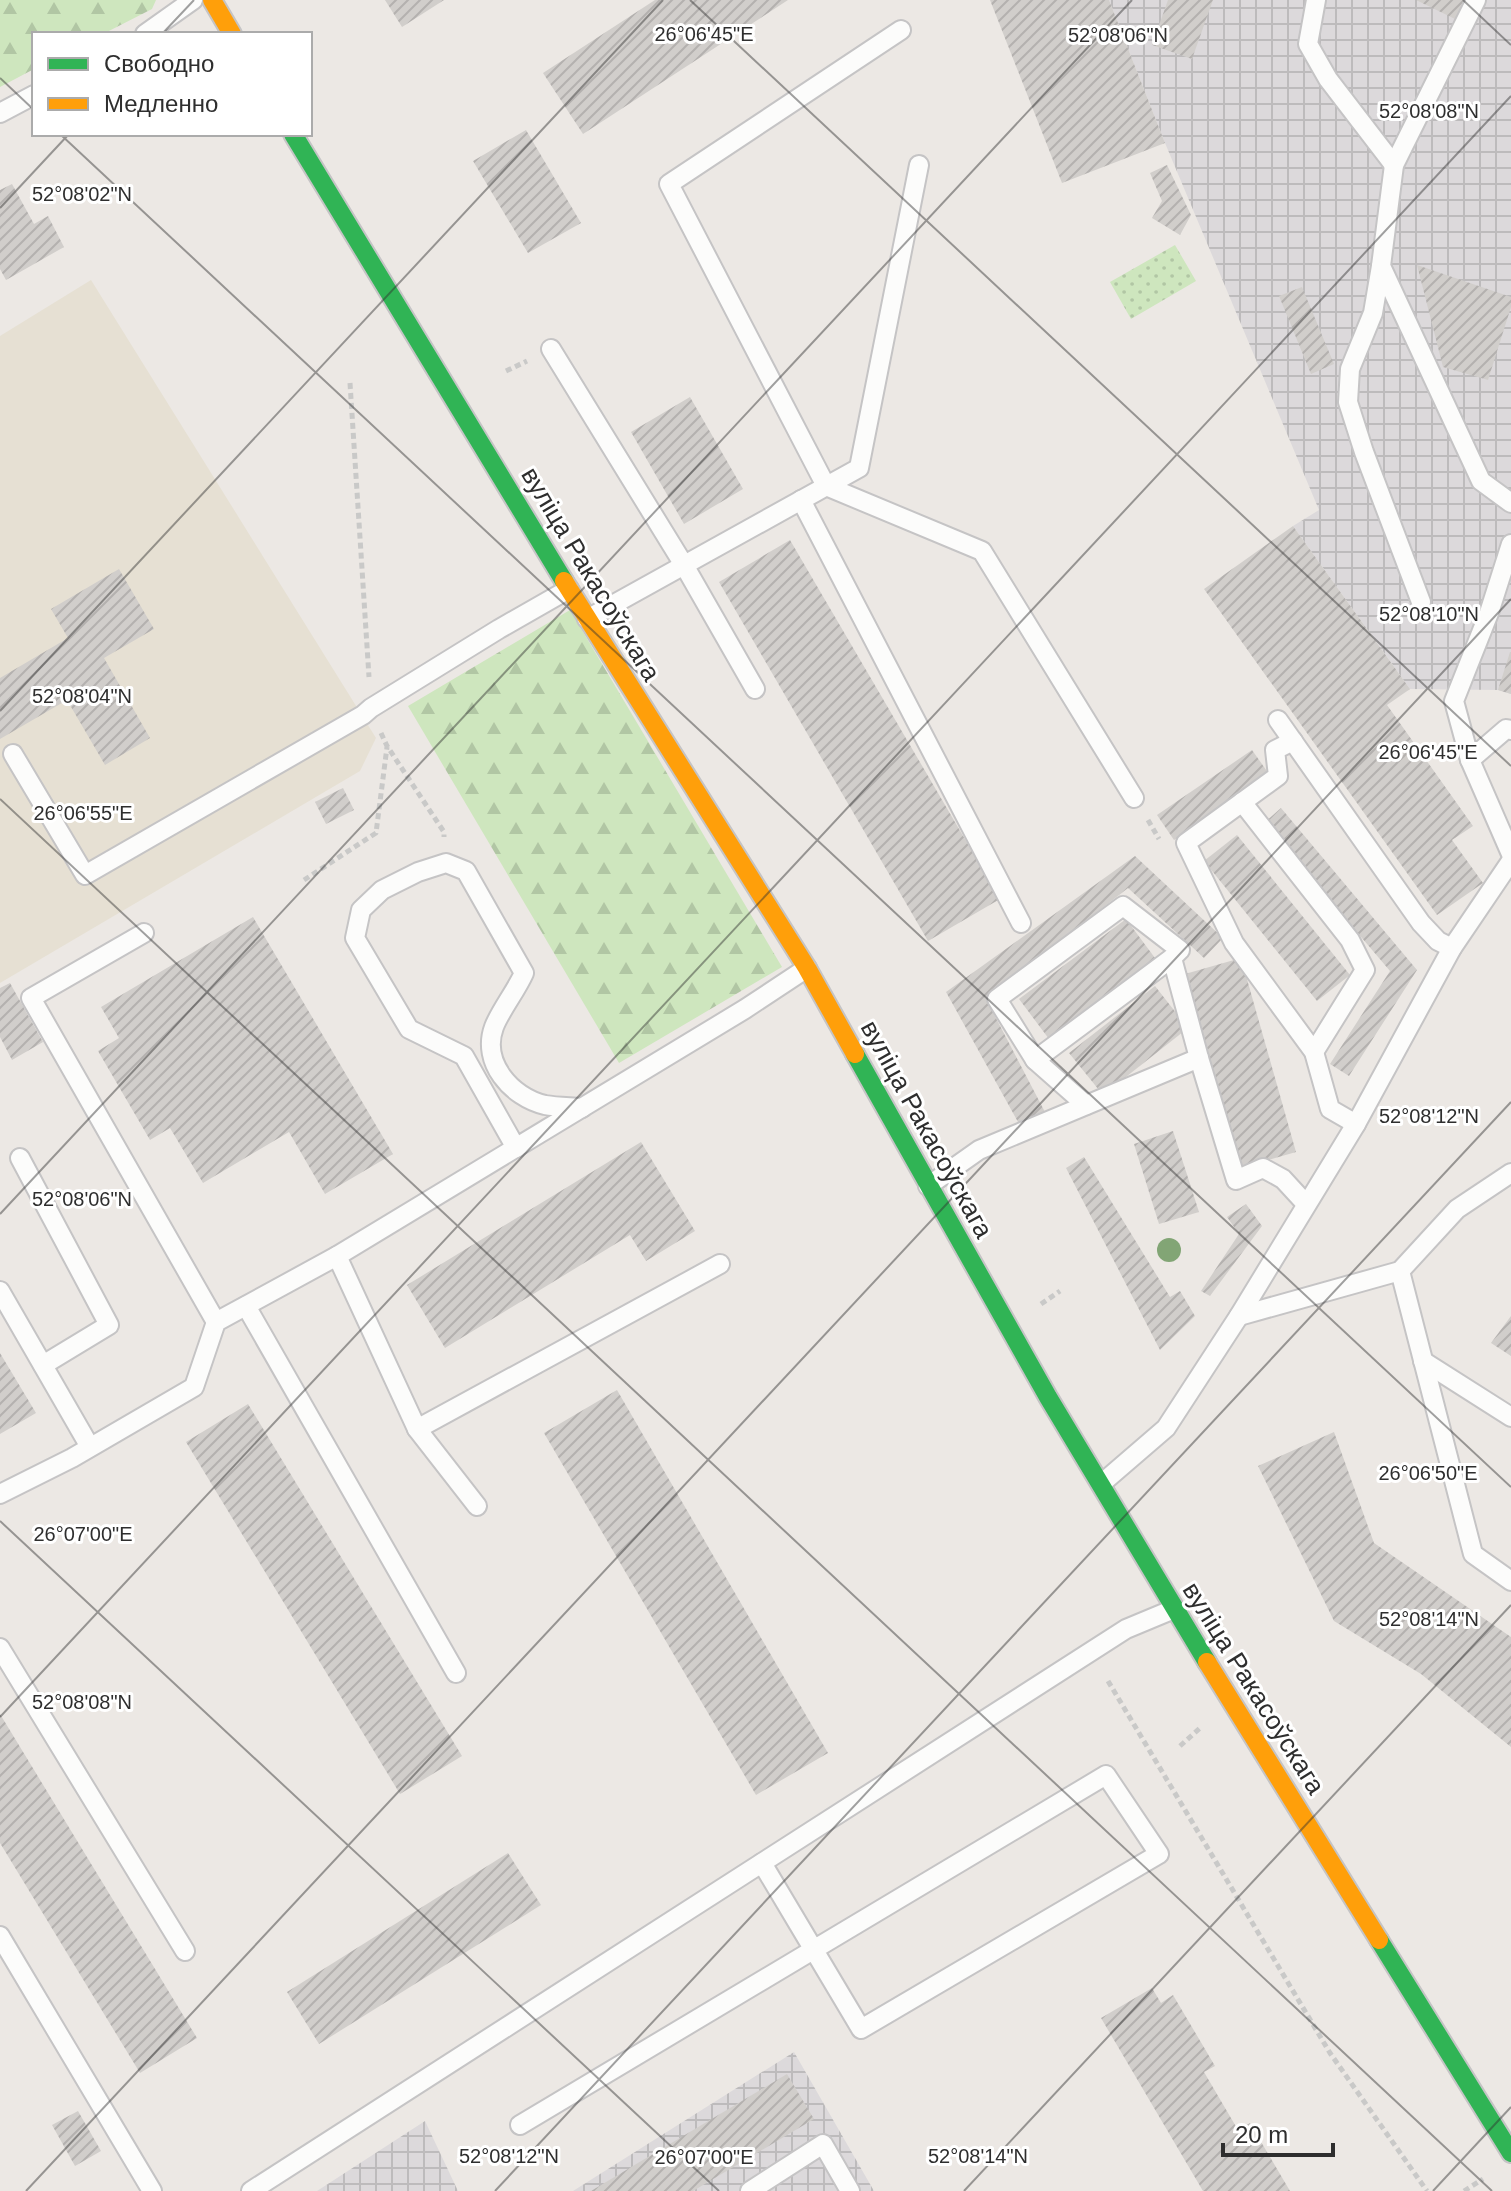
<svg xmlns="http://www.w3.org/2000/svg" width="1511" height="2191" viewBox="0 0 1511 2191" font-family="Helvetica,sans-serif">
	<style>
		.industrial { fill: url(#industrial-grid) }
		.education { fill: #e6e0d3 }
		.forest { fill: url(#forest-firs) }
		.park { fill: url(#park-dots) }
		.building { fill: url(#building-hatch) }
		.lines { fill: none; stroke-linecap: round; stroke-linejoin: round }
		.lane-casing { stroke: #c5c4c5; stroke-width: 22 }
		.fast-casing { stroke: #c5c4c5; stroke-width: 22 }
		.slow-casing { stroke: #c5c4c5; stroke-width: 22 }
		.path { stroke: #c9c9c8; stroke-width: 5; stroke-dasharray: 6 4; stroke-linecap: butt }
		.lane { stroke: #fcfcfb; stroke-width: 18 }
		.fast { stroke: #30b455; stroke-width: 18 }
		.slow { stroke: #ff9f0a; stroke-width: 18 }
		.tree { fill: #82a575 }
		.ticks { fill: none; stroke: #2e2e2e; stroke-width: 2; stroke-opacity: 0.45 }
		.labels { text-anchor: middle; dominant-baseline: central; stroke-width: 6; stroke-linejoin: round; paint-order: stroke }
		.street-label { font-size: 26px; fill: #2e2e2e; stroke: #fff }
		.ticks-label { font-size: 20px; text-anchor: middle; fill: #2e2e2e; stroke: #fff; stroke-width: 6; stroke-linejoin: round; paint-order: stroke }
	</style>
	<defs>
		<pattern id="industrial-grid" width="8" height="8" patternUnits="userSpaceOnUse" patternTransform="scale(2)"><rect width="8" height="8" fill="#dcd9db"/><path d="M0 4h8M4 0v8" fill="none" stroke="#bdbbbc"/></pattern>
		<pattern id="forest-firs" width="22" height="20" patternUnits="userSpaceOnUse" patternTransform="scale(2)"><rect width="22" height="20" fill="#cee6be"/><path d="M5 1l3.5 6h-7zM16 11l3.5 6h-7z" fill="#b1c6a4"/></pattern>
		<pattern id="park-dots" width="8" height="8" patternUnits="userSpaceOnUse" patternTransform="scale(2)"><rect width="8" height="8" fill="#cee6be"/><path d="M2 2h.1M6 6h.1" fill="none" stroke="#b1c6a4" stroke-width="1.8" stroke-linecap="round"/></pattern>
		<pattern id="building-hatch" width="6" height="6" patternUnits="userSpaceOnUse" patternTransform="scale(2)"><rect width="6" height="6" fill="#d1cecb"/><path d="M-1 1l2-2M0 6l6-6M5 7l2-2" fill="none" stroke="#b4b1af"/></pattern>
	</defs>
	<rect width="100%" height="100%" fill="#ece8e4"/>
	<g class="industrial">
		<polygon points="1109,0 1511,0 1511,694 1498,690 1410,689 1293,526 1319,510 1165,143"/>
		<polygon points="794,2052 874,2191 573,2191"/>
		<polygon points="425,2121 458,2191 317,2191"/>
	</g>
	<polygon class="education" points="91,280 376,738 360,771 0,983 0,336"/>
	<g class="forest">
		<polygon points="0,0 156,0 152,9 103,34 34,34 34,69 0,87"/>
		<polygon points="570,610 782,967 619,1063 408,706"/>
	</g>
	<polygon class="park" points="1175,245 1196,281 1131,319 1110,282"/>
	<g class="building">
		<polygon points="385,0 444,0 402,27"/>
		<polygon points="655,0 788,0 583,134 543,73"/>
		<polygon points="990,0 1109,0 1165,143 1062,183"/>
		<polygon points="1168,0 1213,0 1192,59 1152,45"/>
		<polygon points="1416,0 1464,0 1455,19"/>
		<polygon points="526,130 581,223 528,253 473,161"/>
		<polygon points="1167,165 1191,215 1180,235 1152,218 1162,201 1150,173"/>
		<polygon points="12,184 34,224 48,216 64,247 6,280 0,269 0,190"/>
		<polygon points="1417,265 1511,297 1511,307 1488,380 1443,367"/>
		<polygon points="1302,287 1334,364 1311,374 1279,296"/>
		<polygon points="690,397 743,489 684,524 631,432"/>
		<polygon points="1293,526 1410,689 1387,705 1473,826 1452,840 1483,883 1437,915 1204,589"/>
		<polygon points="790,540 1000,899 928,941 719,582"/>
		<polygon points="119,569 154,629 104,658 150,738 105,765 67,700 0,739 0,678 68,638 51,609"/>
		<polygon points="1510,652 1511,652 1511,694 1498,690"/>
		<polygon points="1252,750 1269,774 1174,840 1157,815"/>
		<polygon points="343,788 354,810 326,824 315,802"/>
		<polygon points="1281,808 1417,970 1349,1076 1330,1064 1390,971 1264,823"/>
		<polygon points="1237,835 1350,975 1317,1001 1204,861"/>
		<polygon points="1135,856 1223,938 1204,958 1128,888 986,999 1046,1114 1023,1131 946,992"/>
		<polygon points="253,917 393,1154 325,1194 289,1132 203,1183 170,1128 150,1140 98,1051 119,1038 101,1007"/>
		<polygon points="1126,919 1155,958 1049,1039 1019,999"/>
		<polygon points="1241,958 1296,1152 1240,1168 1185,974"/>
		<polygon points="10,983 43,1042 12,1060 0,1037 0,988"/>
		<polygon points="1155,986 1188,1028 1103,1095 1069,1053"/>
		<polygon points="1173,1131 1199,1212 1159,1224 1134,1144"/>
		<polygon points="641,1142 695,1231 646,1261 630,1235 445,1348 407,1285"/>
		<polygon points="1084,1157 1170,1297 1180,1291 1195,1316 1160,1350 1066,1168"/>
		<polygon points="1246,1204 1262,1226 1210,1296 1201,1291 1239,1234 1227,1217"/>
		<polygon points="1511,1316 1511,1356 1491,1343"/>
		<polygon points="0,1353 36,1413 0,1434"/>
		<polygon points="617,1390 828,1753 756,1795 544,1433"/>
		<polygon points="248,1404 462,1756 400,1794 186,1442"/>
		<polygon points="1334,1432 1374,1543 1511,1637 1511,1747 1421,1674 1334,1621 1258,1466"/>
		<polygon points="0,1714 197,2038 140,2073 0,1843"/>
		<polygon points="508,1853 541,1905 319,2044 287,1992"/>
		<polygon points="1152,1988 1161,2003 1173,1995 1215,2066 1204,2072 1238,2130 1250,2123 1290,2191 1203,2191 1101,2018"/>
		<polygon points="787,2074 814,2119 693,2191 591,2191"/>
		<polygon points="78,2111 101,2151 75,2166 52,2125"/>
	</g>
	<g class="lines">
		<defs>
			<g id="lane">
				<polyline points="1316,0 1308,44 1328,79 1394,165"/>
				<polyline points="1476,0 1394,165 1381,266 1481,481 1511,503"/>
				<polyline points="901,30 669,184 826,486 982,551 1134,798"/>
				<polyline points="145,34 193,0"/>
				<polyline points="0,113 34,95"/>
				<polyline points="1381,266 1373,313 1350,369 1348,402 1364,452 1421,602"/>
				<polyline points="551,349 684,565 755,689"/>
				<polyline points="801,500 1021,923"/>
				<polyline points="1511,544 1489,613 1454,701 1470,760 1511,854"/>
				<polyline points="587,619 859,468 919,165"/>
				<polyline points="1278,720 1421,923 1438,941 1452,948"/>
				<polyline points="1293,741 1275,750 1278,776 1186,843 1234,943 1314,1052 1330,1109 1356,1124"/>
				<polyline points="13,754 85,875 363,715 371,708 499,629 569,589"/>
				<polyline points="1470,760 1506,729 1511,730"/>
				<polyline points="1242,802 1350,940 1365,970 1314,1052"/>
				<polyline points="144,933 31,998 216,1322"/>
				<polyline points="1035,1060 1172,958"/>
				<polyline points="1086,1105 1035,1060 997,999 1123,906 1180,950 1172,958 1199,1058 1236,1180 1263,1168 1283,1179 1306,1204"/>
				<path d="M516,1148L464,1056L409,1029L355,938L361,910L382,890L418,872L446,863L466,871L524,973C516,991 500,1011 494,1027C481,1062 511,1097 545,1105C557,1107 570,1107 582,1108"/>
				<polyline points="20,1158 109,1325 43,1365"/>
				<polyline points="928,1186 979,1150 1199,1058"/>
				<polyline points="337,1256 417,1429 477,1506"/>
				<polyline points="1400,1271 1473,1554 1511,1581"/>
				<polyline points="0,1291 90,1447"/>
				<polyline points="246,1306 456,1673"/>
				<polyline points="1239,1316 1400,1271 1457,1209 1511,1173"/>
				<polyline points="1423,1361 1511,1417"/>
				<polyline points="417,1429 720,1264"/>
				<polyline points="1101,1484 1166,1428 1239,1316 1356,1124 1452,948 1511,861"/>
				<polyline points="0,1494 72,1458 194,1387 216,1322 337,1256 745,1009 807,968"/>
				<polyline points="0,1648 185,1951"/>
				<polyline points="0,1936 152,2191"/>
				<path d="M520,2125L1106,1775L1159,1854L861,2029C828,1974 795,1918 762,1863"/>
				<polyline points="251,2191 1126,1629 1174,1609"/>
				<polyline points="750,2191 823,2144 850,2191"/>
			</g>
			<g id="fast">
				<polyline points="293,134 564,581"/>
				<polyline points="855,1054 1048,1397 1207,1662"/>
				<polyline points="1379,1940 1511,2153"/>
			</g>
			<g id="slow">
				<polyline points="212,0 232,34"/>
				<polyline points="564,581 807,968 855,1054"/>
				<polyline points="1207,1662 1379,1940"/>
			</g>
		</defs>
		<use href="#lane" class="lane-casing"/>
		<use href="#fast" class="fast-casing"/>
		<use href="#slow" class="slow-casing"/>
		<g class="path">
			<polyline points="506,371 527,361"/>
			<polyline points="350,383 369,677"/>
			<polyline points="381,733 387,746 444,832 444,837"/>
			<polyline points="1148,820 1159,839"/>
			<polyline points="304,880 376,833 387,747"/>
			<polyline points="1041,1304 1060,1291"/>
			<polyline points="1108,1681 1330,2053 1427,2191"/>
			<polyline points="1180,1746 1200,1728"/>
			<polyline points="1464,2191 1483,2179"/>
		</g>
		<use href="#lane" class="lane"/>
		<use href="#fast" class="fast"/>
		<use href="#slow" class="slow"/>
	</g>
	<circle class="tree" cx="1169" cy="1250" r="12"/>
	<path class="ticks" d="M690,0L1511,766M1463,0L1511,45M162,34L194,0M0,78L34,110M60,134L1511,1487M0,208L69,134M0,711L663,0M0,799L1492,2191M0,1214L1132,0M0,1521L719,2191M0,1717L1511,96M26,2191L1511,599M495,2191L1511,1102M964,2191L1511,1605M1433,2191L1511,2107"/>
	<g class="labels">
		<g class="street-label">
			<text transform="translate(591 574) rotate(59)">вуліца Ракасоўскага</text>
			<text transform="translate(927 1129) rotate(61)">вуліца Ракасоўскага</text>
			<text transform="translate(1254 1688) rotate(58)">вуліца Ракасоўскага</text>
		</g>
	</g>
	<g class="ticks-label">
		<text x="704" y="41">26°06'45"E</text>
		<text x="1118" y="42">52°08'06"N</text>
		<text x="1429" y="118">52°08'08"N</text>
		<text x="82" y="201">52°08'02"N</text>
		<text x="1429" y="621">52°08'10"N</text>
		<text x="82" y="703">52°08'04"N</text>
		<text x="1428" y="759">26°06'45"E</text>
		<text x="83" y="820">26°06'55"E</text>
		<text x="1429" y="1123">52°08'12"N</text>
		<text x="82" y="1206">52°08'06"N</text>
		<text x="1428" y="1480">26°06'50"E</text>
		<text x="83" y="1541">26°07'00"E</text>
		<text x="1429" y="1626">52°08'14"N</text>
		<text x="82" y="1709">52°08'08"N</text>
		<text x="509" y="2163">52°08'12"N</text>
		<text x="978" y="2163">52°08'14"N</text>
		<text x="704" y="2164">26°07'00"E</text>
	</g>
	<rect x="32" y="32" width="280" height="104" fill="#ffffff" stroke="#ababab" stroke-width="2"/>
	<rect x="48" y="58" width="40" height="12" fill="#30b455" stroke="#ababab" stroke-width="2"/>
	<text x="104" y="72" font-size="24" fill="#2e2e2e">Свободно</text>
	<rect x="48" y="98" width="40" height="12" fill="#ff9f0a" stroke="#ababab" stroke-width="2"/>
	<text x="104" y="112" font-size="24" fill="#2e2e2e">Медленно</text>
	<path d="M1223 2143v12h110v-12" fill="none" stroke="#2e2e2e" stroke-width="4"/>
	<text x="1235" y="2143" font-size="24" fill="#2e2e2e" stroke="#ffffff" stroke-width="6" paint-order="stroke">20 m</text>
</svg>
